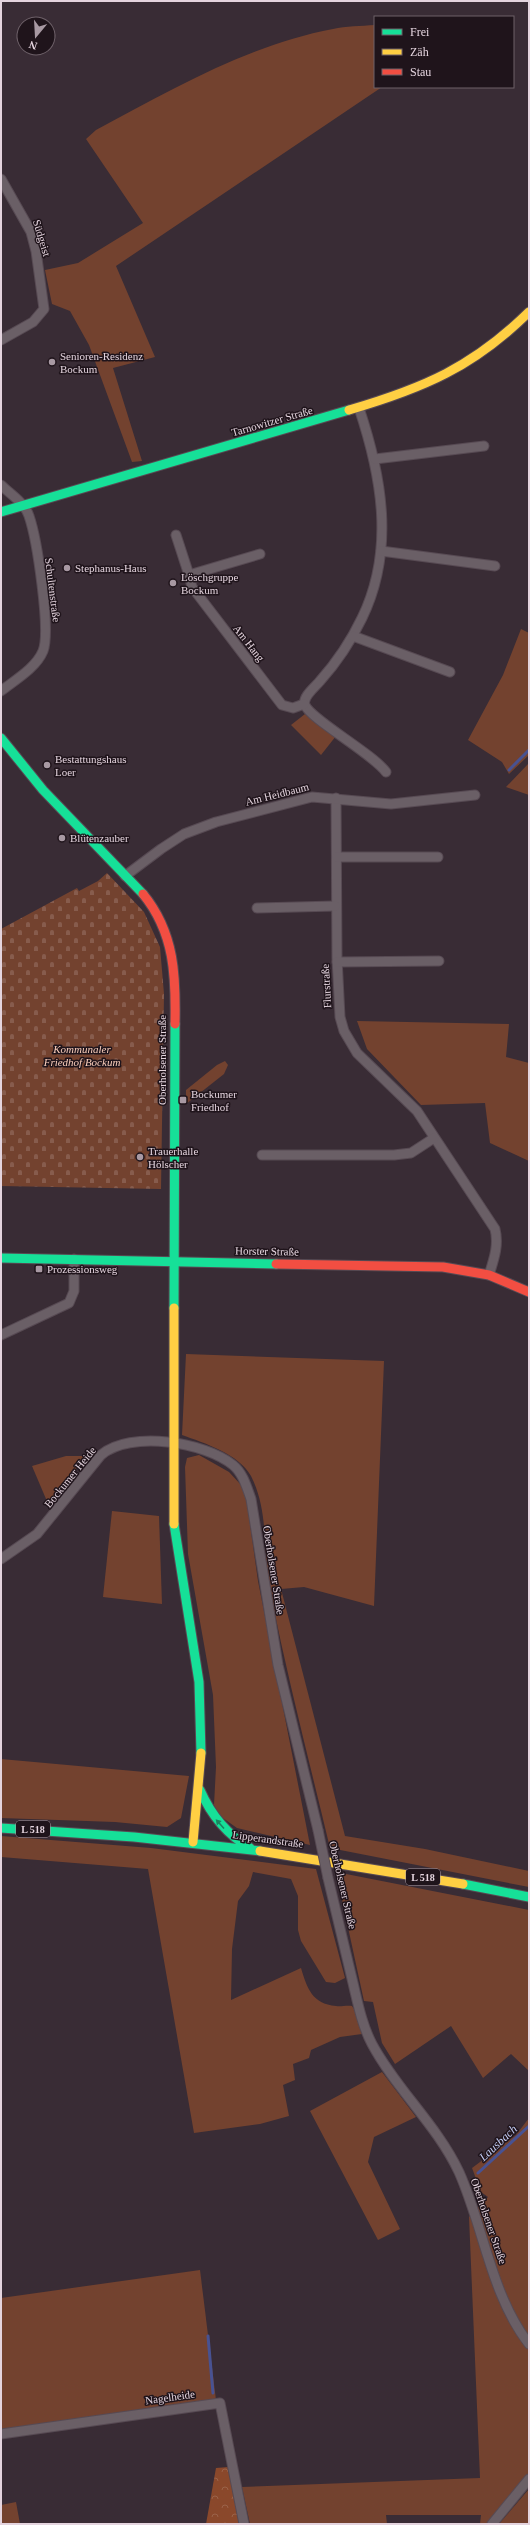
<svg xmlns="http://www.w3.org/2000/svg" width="530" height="2525" viewBox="0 0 530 2525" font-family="'Times New Roman',serif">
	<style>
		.green { fill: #73422f }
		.forest { fill: url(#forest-crowns) }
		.cemetery { fill: url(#cemetery-stones) }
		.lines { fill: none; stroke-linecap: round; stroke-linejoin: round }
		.stream { stroke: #485292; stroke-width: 3 }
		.street-casing { stroke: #574a53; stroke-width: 11 }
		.fast-casing { stroke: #574a53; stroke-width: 11 }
		.slow-casing { stroke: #574a53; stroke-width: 11 }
		.jam-casing { stroke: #574a53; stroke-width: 11 }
		.street { stroke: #6a5f66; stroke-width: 9 }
		.fast { stroke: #16e098; stroke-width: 9 }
		.slow { stroke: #ffcf43; stroke-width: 9 }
		.jam { stroke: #f24e42; stroke-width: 9 }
		.street-bridge-casing { stroke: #574a53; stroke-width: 11; stroke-linecap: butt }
		.street-bridge { stroke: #6a5f66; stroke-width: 9 }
		.oneway { fill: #1a8460 }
		.poi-dot { fill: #a899a3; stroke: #1f141b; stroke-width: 1.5 }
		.labels { text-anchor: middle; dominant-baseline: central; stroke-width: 3; stroke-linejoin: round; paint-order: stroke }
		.shield { fill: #1f141b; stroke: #a99aa4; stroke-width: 1 }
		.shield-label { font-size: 10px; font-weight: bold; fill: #e4d4de }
		.street-label { font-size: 11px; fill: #e4d4de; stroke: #1f141b }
		.poi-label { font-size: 11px; fill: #e4d4de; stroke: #1f141b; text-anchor: start }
		.park-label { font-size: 11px; font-style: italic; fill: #fdd0bd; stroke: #1f141b }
		.water-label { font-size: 12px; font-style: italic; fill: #c4cef6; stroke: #1f141b }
	</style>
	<defs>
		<pattern id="forest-crowns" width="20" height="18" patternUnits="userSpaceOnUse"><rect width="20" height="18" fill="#8a482b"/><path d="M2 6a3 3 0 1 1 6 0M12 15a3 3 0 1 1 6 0" fill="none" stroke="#9a6249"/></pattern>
		<pattern id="cemetery-stones" width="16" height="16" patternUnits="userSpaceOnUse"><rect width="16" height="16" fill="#73422f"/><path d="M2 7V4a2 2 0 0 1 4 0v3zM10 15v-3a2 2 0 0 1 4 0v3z" fill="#875c4d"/></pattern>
	</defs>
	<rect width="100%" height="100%" fill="#392c35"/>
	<g class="green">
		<path d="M375,25V87H382L116,266L155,357L113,368L142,461L132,462L89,345L70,311L52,304L45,270L78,263L143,223L86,139L96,130C171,90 248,45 333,29C346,26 361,26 375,25Z"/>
		<polygon points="521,629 529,633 529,755 509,774 502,762 468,740 503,675"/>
		<polygon points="305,714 336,736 321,755 291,725"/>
		<polygon points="529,763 529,795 506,787"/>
		<polygon points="357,1021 509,1024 506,1057 529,1063 529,1161 490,1143 485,1103 421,1105 367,1049"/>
		<polygon points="225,1061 228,1065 224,1074 186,1104 186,1090 217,1065"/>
		<path d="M186,1354L384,1361L374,1606L304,1587L281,1589L345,1836L425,1849L529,1871V1887L330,1848C310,1764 288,1680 271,1595C262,1555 270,1513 251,1476C239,1454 204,1443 182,1435Z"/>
		<polygon points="199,1455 229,1472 242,1486 247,1503 258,1581 310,1845 237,1828 220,1816 214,1805 216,1767 213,1695 188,1554 185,1467 187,1458"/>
		<polygon points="66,1456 85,1456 49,1506 32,1466"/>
		<polygon points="112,1511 159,1516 162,1604 103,1597"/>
		<polygon points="1,1759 189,1776 181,1818 167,1827 115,1822 1,1818"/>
		<path d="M1,1836L151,1848L316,1869L345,1978L335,1983L326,1982L301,1941L298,1930V1896L291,1879L253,1872L249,1886L238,1901L232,1949L231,2000L301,1968C307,1988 312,2004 336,2006C341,2007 346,2005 352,2006L356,2012L362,2034L340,2037L311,2050L309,2058L293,2064L295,2080L283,2085L289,2116L260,2124L194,2133L148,1869L1,1857Z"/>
		<polygon points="336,1872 529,1910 529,2071 511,2054 483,2078 451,2026 395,2064 382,2043 373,2002 364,2001"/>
		<polygon points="382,2072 416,2117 374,2137 368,2162 400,2229 378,2240 310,2111"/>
		<polygon points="529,2118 529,2475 489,2524 480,2524 481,2515 386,2515 387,2524 250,2524 242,2487 480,2478 469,2217 488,2197 481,2192 472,2168 516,2135"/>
		<polygon points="200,2270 216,2400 1,2431 1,2298"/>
		<polygon points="529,2489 529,2524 499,2524"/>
		<polygon points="16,2502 20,2524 1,2524 1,2505"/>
	</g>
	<polygon class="forest" points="229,2467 242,2524 206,2524 216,2468"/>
	<polygon class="cemetery" points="107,873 144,912 160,947 164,994 161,1189 1,1186 1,929 77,888 79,891 98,881"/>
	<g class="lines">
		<g class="stream">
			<polyline points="509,770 529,750"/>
			<polyline points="478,2173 529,2126"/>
			<polyline points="208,2336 213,2393"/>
		</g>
		<defs>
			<g id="street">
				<polyline points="1,179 31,232 36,251 44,309 33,322 1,340"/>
				<path d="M359,408C382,477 395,550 362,618C351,641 337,662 320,681C315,687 302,697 305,705C310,719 372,753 386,772"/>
				<polyline points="375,459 484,446"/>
				<path d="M1,485C10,494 25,503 29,516C37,539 51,631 43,651C36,668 15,680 1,691"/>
				<polyline points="176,535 189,575"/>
				<polyline points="381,551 495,566"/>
				<polyline points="260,554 189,575 192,587 282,705 293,708 304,704"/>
				<polyline points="353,636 450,672"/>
				<path d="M336,798L337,958L340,1017L344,1031L357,1053L417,1111L495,1229C499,1245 494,1259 489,1275"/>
				<polyline points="337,857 438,857"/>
				<polyline points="125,876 161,849 184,834 216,822 312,797 391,804 475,795"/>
				<polyline points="257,908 335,906"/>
				<polyline points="337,962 439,961"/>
				<polyline points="262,1155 394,1155 411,1153 434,1138"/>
				<polyline points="1,1335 69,1303 74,1291 74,1259"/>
				<path d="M1,1559L37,1534L101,1455C130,1430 205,1442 233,1465C243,1473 247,1488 251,1499L278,1665L318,1830"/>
				<path d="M328,1878C336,1913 345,1948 353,1983C358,2004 362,2025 372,2044C396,2089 437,2125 459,2172C484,2228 491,2295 529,2344"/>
				<polyline points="1,2434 220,2403 244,2524"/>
				<polyline points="492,2524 529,2479"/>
			</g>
			<g id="fast">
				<polyline points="1,512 349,410"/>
				<polyline points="1,738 43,790 143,894"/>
				<polyline points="1,1258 276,1264"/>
				<polyline points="174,1308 175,1024"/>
				<polyline points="174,1524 199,1682 201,1753"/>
				<path d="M200,1790C211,1815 226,1834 250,1848"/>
				<polyline points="1,1828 134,1837 260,1851"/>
				<polyline points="463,1884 529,1897"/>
			</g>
			<g id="slow">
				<path d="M349,410C424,388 473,367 529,312"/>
				<polyline points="174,1308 174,1524"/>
				<polyline points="193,1842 201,1753"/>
				<polyline points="260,1851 463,1884"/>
			</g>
			<g id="jam">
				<path d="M143,894C175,933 176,977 175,1024"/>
				<polyline points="276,1264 443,1267 489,1275 529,1292"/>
			</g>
		</defs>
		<use href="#street" class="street-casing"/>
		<use href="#fast" class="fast-casing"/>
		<use href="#slow" class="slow-casing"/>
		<use href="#jam" class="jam-casing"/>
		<use href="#street" class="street"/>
		<use href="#fast" class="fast"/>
		<use href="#slow" class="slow"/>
		<use href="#jam" class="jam"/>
		<defs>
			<polyline id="street-bridge" points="318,1830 328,1878"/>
		</defs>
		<use href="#street-bridge" class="street-bridge-casing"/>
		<use href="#street-bridge" class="street-bridge"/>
	</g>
	<defs><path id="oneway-solid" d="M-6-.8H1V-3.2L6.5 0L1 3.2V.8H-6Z"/></defs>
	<use class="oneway" href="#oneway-solid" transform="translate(220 1824) rotate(-132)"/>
	<g class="poi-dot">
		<circle cx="52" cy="362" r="4"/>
		<circle cx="67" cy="568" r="4"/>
		<circle cx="173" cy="583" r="4"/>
		<circle cx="47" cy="765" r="4"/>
		<circle cx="62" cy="838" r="4"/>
		<rect x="179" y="1096" width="8" height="8" rx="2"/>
		<circle cx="140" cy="1157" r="4"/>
		<rect x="35" y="1265" width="8" height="8" rx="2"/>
	</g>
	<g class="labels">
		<g class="shield">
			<rect x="16" y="1821" width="34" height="16" rx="3"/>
			<rect x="406" y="1869" width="34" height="16" rx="3"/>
		</g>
		<g class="shield-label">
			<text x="33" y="1829">L 518</text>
			<text x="423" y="1877">L 518</text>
		</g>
		<g class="street-label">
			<text transform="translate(42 238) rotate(73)">Südgeist</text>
			<text transform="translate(272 421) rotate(-16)">Tarnowitzer Straße</text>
			<text transform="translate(53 590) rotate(83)">Schultenstraße</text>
			<text transform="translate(249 643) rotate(52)">Am Hang</text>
			<text transform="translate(277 794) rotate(-14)">Am Heidbaum</text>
			<text transform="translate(326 986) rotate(-93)">Flurstraße</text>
			<text transform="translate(162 1060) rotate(-90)">Oberholsener Straße</text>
			<text transform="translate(267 1251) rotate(1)">Horster Straße</text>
			<text transform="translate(70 1477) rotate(-51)">Bockumer Heide</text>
			<text transform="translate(274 1570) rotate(81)">Oberholsener Straße</text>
			<text transform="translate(268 1839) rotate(8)">Lipperandstraße</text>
			<text transform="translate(343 1885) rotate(77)">Oberholsener Straße</text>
			<text transform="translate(489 2221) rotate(71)">Oberholsener Straße</text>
			<text transform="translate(170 2397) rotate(-8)">Nagelheide</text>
		</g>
		<g class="poi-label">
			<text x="60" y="356">Senioren-Residenz<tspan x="60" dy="13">Bockum</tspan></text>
			<text x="75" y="568">Stephanus-Haus</text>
			<text x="181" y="577">Löschgruppe<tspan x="181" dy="13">Bockum</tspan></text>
			<text x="55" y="759">Bestattungshaus<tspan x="55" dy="13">Loer</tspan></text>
			<text x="70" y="838">Blütenzauber</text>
			<text x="191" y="1094">Bockumer<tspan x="191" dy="13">Friedhof</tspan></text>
			<text x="148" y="1151">Trauerhalle<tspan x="148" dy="13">Hölscher</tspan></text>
			<text x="47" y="1269">Prozessionsweg</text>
		</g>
		<g class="park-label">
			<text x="82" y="1049">Kommunaler<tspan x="82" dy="13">Friedhof Bockum</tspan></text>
		</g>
		<g class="water-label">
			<text transform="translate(498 2143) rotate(-43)">Lausbach</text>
		</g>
	</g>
	<rect width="530" height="2525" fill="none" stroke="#e4d4de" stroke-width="4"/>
	<rect x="374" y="16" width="140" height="72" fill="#1f141b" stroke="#6e6169"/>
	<rect x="382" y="29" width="20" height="6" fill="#16e098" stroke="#6e6169"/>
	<text x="410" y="36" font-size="12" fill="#e4d4de">Frei</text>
	<rect x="382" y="49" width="20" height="6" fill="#ffcf43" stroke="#6e6169"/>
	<text x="410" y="56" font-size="12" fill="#e4d4de">Zäh</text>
	<rect x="382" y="69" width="20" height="6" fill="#f24e42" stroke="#6e6169"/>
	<text x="410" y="76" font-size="12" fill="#e4d4de">Stau</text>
	<g transform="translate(36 36) rotate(198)"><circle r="19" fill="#1f141b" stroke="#6e6169"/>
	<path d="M0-3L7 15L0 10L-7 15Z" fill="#a899a3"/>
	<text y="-6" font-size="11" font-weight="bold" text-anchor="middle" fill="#e4d4de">N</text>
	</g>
</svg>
